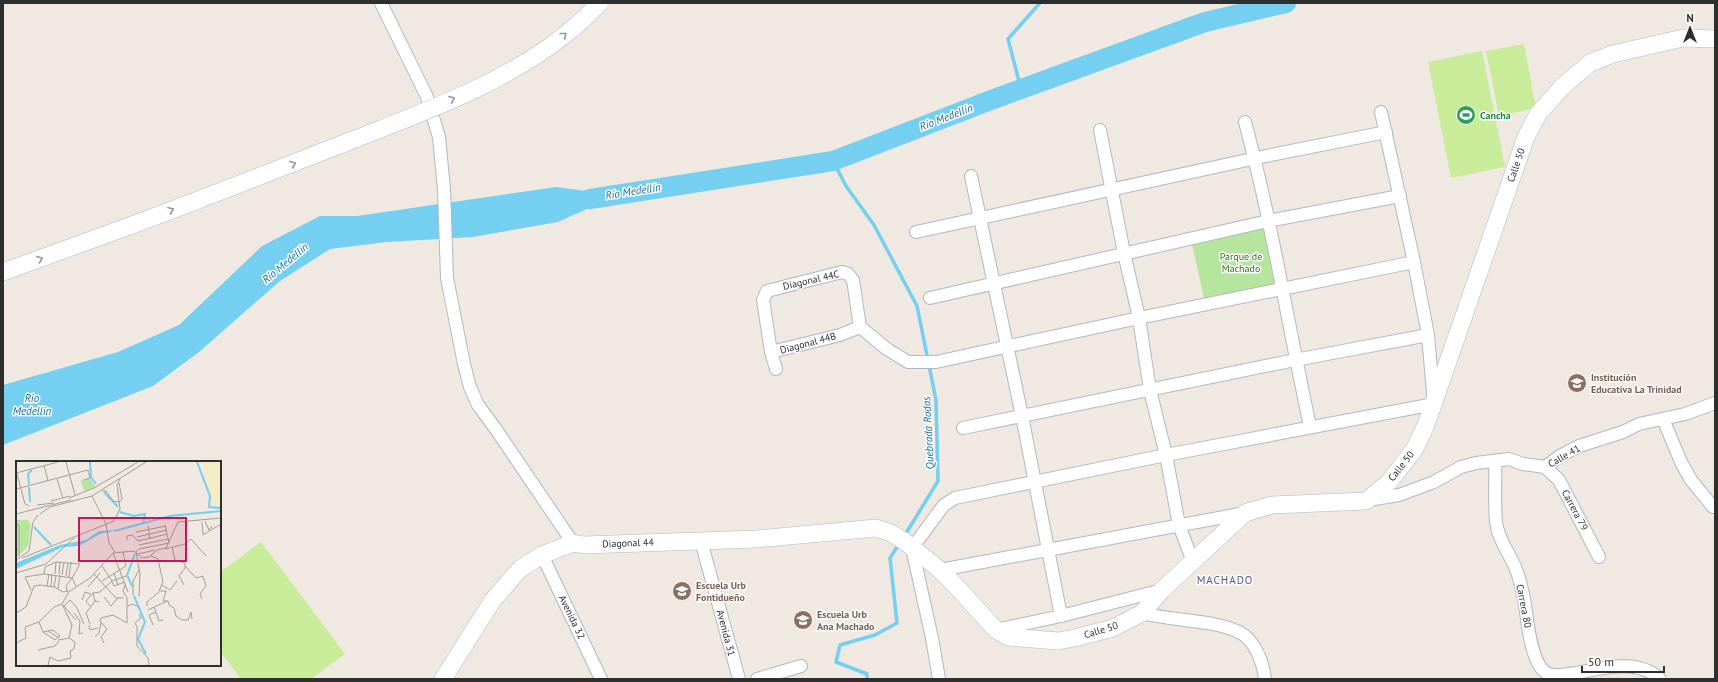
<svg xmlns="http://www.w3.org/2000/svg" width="1718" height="682" viewBox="0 0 1718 682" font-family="'PT Sans',sans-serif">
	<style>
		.green { fill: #b6e59e }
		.pitch { fill: #c9ec9a }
		.water { fill: #75cff0 }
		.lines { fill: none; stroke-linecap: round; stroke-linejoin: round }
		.stream { stroke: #75cff0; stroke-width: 3.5 }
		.river { stroke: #75cff0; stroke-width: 20 }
		.street-casing { stroke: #b4b7c1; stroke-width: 14 }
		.secondary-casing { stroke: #b4b7c1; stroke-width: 18 }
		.street { stroke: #fff; stroke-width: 12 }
		.secondary { stroke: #fff; stroke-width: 17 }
		.secondary-bridge-casing { stroke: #b4b7c1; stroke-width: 18; stroke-linecap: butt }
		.secondary-bridge { stroke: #fff; stroke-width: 17 }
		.oneway { stroke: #969696 }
		.labels { text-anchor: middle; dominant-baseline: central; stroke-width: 3; stroke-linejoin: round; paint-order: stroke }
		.leisure-label { font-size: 10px; font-weight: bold; fill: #27864d; stroke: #fff; text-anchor: start }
		.street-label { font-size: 10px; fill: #2e2e2e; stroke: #fff }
		.park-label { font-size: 10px; fill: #2c6e1b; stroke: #fff }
		.education-label { font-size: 10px; font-weight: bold; fill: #785e54; stroke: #fff; text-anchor: start }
		.water-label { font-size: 11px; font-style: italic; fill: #0d6fa3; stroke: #fff }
		.neighbourhood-label { font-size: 11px; letter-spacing: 1px; fill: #4d5680; stroke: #fff }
		.inset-river { fill: none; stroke: #75cff0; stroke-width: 2 }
		.inset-road { fill: none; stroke: #a29e99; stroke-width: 1 }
		.view { fill: #c2185b; fill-opacity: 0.15; stroke: #c2185b; stroke-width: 2 }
		.inset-edge { fill: none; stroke: #2e2e2e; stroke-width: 2 }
	</style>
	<rect width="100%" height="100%" fill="#efe9e1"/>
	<polygon class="green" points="1264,228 1275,284 1204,298 1192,244"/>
	<g class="pitch">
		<polygon points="1524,44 1536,108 1499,116 1486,51"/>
		<polygon points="1482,51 1505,167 1451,178 1428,62"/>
		<polygon points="261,542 345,654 311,679 241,679 220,651 220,572"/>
	</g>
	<polygon class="water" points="556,187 618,195 558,222 473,237 387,242 330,249 280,281 199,352 153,386 3,445 3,385 118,352 179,325 262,246 320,216 357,216"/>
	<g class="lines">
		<g class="stream">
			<polyline points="1021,89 1008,39 1040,3"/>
			<polyline points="833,161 846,186 874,225 917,306 936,400 938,481 905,535"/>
			<polyline points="867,679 867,674 836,662 840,645 875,635 897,623 890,558 899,544"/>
		</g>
		<polyline class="river" points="590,199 833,161 991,100 1205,22 1286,3"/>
		<defs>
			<g id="street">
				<polyline points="381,3 427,97 439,137 444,189 447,278 464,364 470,387 478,405 495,428 573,543"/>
				<path d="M1245,122C1272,222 1288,325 1310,426"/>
				<polyline points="1100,130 1124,253 1139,318 1150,390 1166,455 1179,525 1193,562"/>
				<polyline points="971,176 1022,416 1061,616"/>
				<polyline points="916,232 1266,156 1386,132"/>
				<polyline points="930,298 1268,221 1400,196"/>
				<polyline points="771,352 763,300 767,291 842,272 848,274 853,280 860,327 887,349 908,362 936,362 1139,318 1414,262"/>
				<polyline points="776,369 771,352 840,335 860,327"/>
				<polyline points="1663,419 1681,462 1691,480 1713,507"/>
				<polyline points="963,428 1295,360 1428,335"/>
				<path d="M1495,461C1496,481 1494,502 1496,522C1498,540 1511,555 1517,572C1520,580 1522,590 1524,598C1527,615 1530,668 1549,674C1557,677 1567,674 1576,673C1603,668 1638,658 1660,679"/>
				<polyline points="1545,467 1559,480 1599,557"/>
				<polyline points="1368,500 1399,495 1434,482 1461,467 1476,463 1509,459 1523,464 1545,467 1560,456 1579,446 1623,432 1639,424 1685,414 1715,403"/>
				<polyline points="701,541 739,679"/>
				<polyline points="542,555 601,679"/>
				<polyline points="940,570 1245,513"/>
				<path d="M1142,613C1173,621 1209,619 1239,632C1255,640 1263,662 1265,679"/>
				<polyline points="996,630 1061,616 1162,590"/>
				<polyline points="757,679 801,666"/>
				<polyline points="939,679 932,638 912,548 944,505 955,498 1166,455 1434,404 1428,335 1414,262 1381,112"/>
			</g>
			<g id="secondary">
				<polyline points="3,272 135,224"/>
				<polyline points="443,679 493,600 520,569 542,555 573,543 584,545 757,539 876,528 891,533 904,541 940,570 956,586 996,630 1008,637 1058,641 1075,638 1113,628 1142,613 1162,590 1245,513 1272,505 1366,501 1389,482 1414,450 1426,425 1526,137 1538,114 1563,86 1590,63 1613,54 1683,38 1715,39"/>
			</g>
		</defs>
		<use href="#street" class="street-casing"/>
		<use href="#secondary" class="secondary-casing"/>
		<use href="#street" class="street"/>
		<use href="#secondary" class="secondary"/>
		<defs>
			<path id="secondary-bridge" d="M135,224C207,197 278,169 350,141C423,112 504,84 566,34C578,24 589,15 599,3"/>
		</defs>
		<use href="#secondary-bridge" class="secondary-bridge-casing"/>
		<use href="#secondary-bridge" class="secondary-bridge"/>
	</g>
	<defs><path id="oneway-chevron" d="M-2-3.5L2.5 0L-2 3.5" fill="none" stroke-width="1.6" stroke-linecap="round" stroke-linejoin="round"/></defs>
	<g class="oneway">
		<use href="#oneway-chevron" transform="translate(564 35) rotate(-39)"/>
		<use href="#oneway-chevron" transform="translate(452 99) rotate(-23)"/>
		<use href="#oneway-chevron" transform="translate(293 164) rotate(-22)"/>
		<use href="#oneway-chevron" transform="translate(171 210) rotate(-21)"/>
		<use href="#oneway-chevron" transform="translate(40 259) rotate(-20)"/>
	</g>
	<defs>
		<symbol id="stadium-disc" viewBox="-11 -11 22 22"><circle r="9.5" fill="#2e9e5b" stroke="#fff"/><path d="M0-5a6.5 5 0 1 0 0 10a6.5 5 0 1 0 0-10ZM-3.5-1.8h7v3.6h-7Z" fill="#fff"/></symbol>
		<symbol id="school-disc" viewBox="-11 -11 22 22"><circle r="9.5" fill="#8d6e63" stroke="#fff"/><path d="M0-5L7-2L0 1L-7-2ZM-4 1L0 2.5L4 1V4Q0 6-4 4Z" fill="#fff"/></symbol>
	</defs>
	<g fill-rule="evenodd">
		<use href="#stadium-disc" x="1455" y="104" width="22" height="22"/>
		<use href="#school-disc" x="1566" y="372" width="22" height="22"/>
		<use href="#school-disc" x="671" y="580" width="22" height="22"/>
		<use href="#school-disc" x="792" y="609" width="22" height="22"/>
	</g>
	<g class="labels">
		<g class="leisure-label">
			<text x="1480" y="115">Cancha</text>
		</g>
		<g class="street-label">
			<text transform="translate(1516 165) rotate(-71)">Calle 50</text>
			<text transform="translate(811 280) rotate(-13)">Diagonal 44C</text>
			<text transform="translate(808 343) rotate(-15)">Diagonal 44B</text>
			<text transform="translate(1564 456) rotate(-30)">Calle 41</text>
			<text transform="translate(1401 466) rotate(-52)">Calle 50</text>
			<text transform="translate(1575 510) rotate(62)">Carrera 79</text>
			<text transform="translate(628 543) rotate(-2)">Diagonal 44</text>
			<text transform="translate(1524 606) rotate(79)">Carrera 80</text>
			<text transform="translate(572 617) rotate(64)">Avenida 32</text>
			<text transform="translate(1101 630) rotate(-17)">Calle 50</text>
			<text transform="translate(726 633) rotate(75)">Avenida 31</text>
		</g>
		<g class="park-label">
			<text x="1241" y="256">Parque de<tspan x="1241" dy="12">Machado</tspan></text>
		</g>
		<g class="education-label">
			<text x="1591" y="377">Institución<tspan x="1591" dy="12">Educativa La Trinidad</tspan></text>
			<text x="696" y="585">Escuela Urb<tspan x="696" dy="12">Fontidueño</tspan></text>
			<text x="817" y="614">Escuela Urb<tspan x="817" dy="12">Ana Machado</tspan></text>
		</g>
		<g class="water-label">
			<text transform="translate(946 117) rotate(-21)">Río Medellín</text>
			<text transform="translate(633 191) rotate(-9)">Río Medellín</text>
			<text transform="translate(285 263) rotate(-40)">Río Medellín</text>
			<text x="32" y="398">Rio<tspan x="32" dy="13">Medellin</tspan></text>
			<text transform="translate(928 433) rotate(-93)">Quebrada Rodas</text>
		</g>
		<g class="neighbourhood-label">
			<text x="1225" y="580">MACHADO</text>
		</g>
	</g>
	<g transform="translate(16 461)">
		<rect width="205" height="205" fill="#efe9e1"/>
		<path d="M74,17L79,26L68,30L65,19ZM0,59H12L15,64L12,85L0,97Z" fill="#b6e59e"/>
		<path d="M186,1H205V45L196,44Z" fill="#f3ecc5"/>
		<path d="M102,69L84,73L63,85L47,86L0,108V102L44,84L70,79L83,70Z" fill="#75cff0"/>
		<path class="inset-river" d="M74,1L75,16L80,23M181,1L194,35L193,46L205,47M13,23L12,13L16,9M13,26L14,41M88,31L102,46M104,51L118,55L129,53L127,63M18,66L35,84M98,70L154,55L205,50M116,125L111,114L119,93M118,135L129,161L122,178L130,193"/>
		<path class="inset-road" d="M50,1L59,34M28,4L32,20M0,9L9,43L13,45M0,12L42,1M41,18L47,37M0,28L72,9L74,17L68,19M86,30H90L97,40L103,41L106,38L103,22M76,35L90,63L93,82L99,91M53,37L78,27L122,1M35,40L54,35M21,44L38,42M0,53L55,39M24,53L34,46L76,35L130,1M189,60L193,69L196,65M186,61L187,74L205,63M0,63L3,64V95M132,65L134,78M120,71L150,65M121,76L151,69M111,79V75L116,74L122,80L151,73M123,84L152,78M156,86L159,99L169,102V107L163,115L168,124M149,88L169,83L175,78L190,95M97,92L112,131M122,93L139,89M135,95L142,98L147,121L143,130H150L147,140H152L153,144L158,147L160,155L166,159H172L175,151L176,158M6,97L98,60L104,48L101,24L104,18M0,99L13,90L17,61L22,54M86,105L96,120M169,105L180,117L187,115L190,125L184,133L186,138M0,112L30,103L58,77M98,112L102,124M39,113L40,101M43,113L44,101M78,113L100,137H108M46,114L48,101M50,115L52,102M53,116L55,101M86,120L110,105L107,91M96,121L98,125L109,121M146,124L154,129L161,120M31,125L33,113M35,125L36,113M38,126L40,114M72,126L84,112M42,128L44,114M15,129L9,116L28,113L56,117L64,103L40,101L29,106L28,113M51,130L50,125L56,117L60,125M53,131L46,143L56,164L53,177M77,132L84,131L96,120L110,115M77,132L79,140L83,141M117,134V120L123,109M123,135L124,113L120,91L123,88L153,82L149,64M88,136L95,145L102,137M66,139L69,131L75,133M47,144L60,159M48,145L54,139L61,147L68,163M74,145L70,140L77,132M131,145V141L143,131M111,146L116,143L123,146M138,146L143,160L147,159M132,149L151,140M58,152L64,160L63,173L67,172M123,153L125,157L119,162L121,166V185L132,197L133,204M23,161L27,171L39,179L44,175L37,169L27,171M74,163L70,152L79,140M73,164L74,169L82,167M137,164L133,154L140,151M0,170V152L10,146L18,125L24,124L38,126L47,131L54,130L74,117L97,92L118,90L126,97L133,96L141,89L150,87L162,61L205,57M32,170L43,177M79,176L83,172L85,161M0,182L10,177L9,166L23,161L38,146L46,143M88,182L85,176L91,168L84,160L85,157L97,154L111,162V137L107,130L109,124M22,189L39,185L43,180M32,204L34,196L42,200L55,197L54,190L58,188L59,181L53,177L42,179"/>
		<path class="view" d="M63,57H170V100H63Z"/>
		<rect width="205" height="205" class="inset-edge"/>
	</g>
	<rect width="1718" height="682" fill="none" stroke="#2e2e2e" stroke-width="8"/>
	<g transform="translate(1690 28)" stroke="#ffffff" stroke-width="3" paint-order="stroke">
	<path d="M0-3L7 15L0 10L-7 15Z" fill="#2e2e2e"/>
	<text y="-6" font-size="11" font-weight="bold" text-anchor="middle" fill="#2e2e2e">N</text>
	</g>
	<path d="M1582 666v6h82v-6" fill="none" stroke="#2e2e2e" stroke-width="2"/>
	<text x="1588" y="666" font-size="12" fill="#2e2e2e" stroke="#ffffff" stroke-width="3" paint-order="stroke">50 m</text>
</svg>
